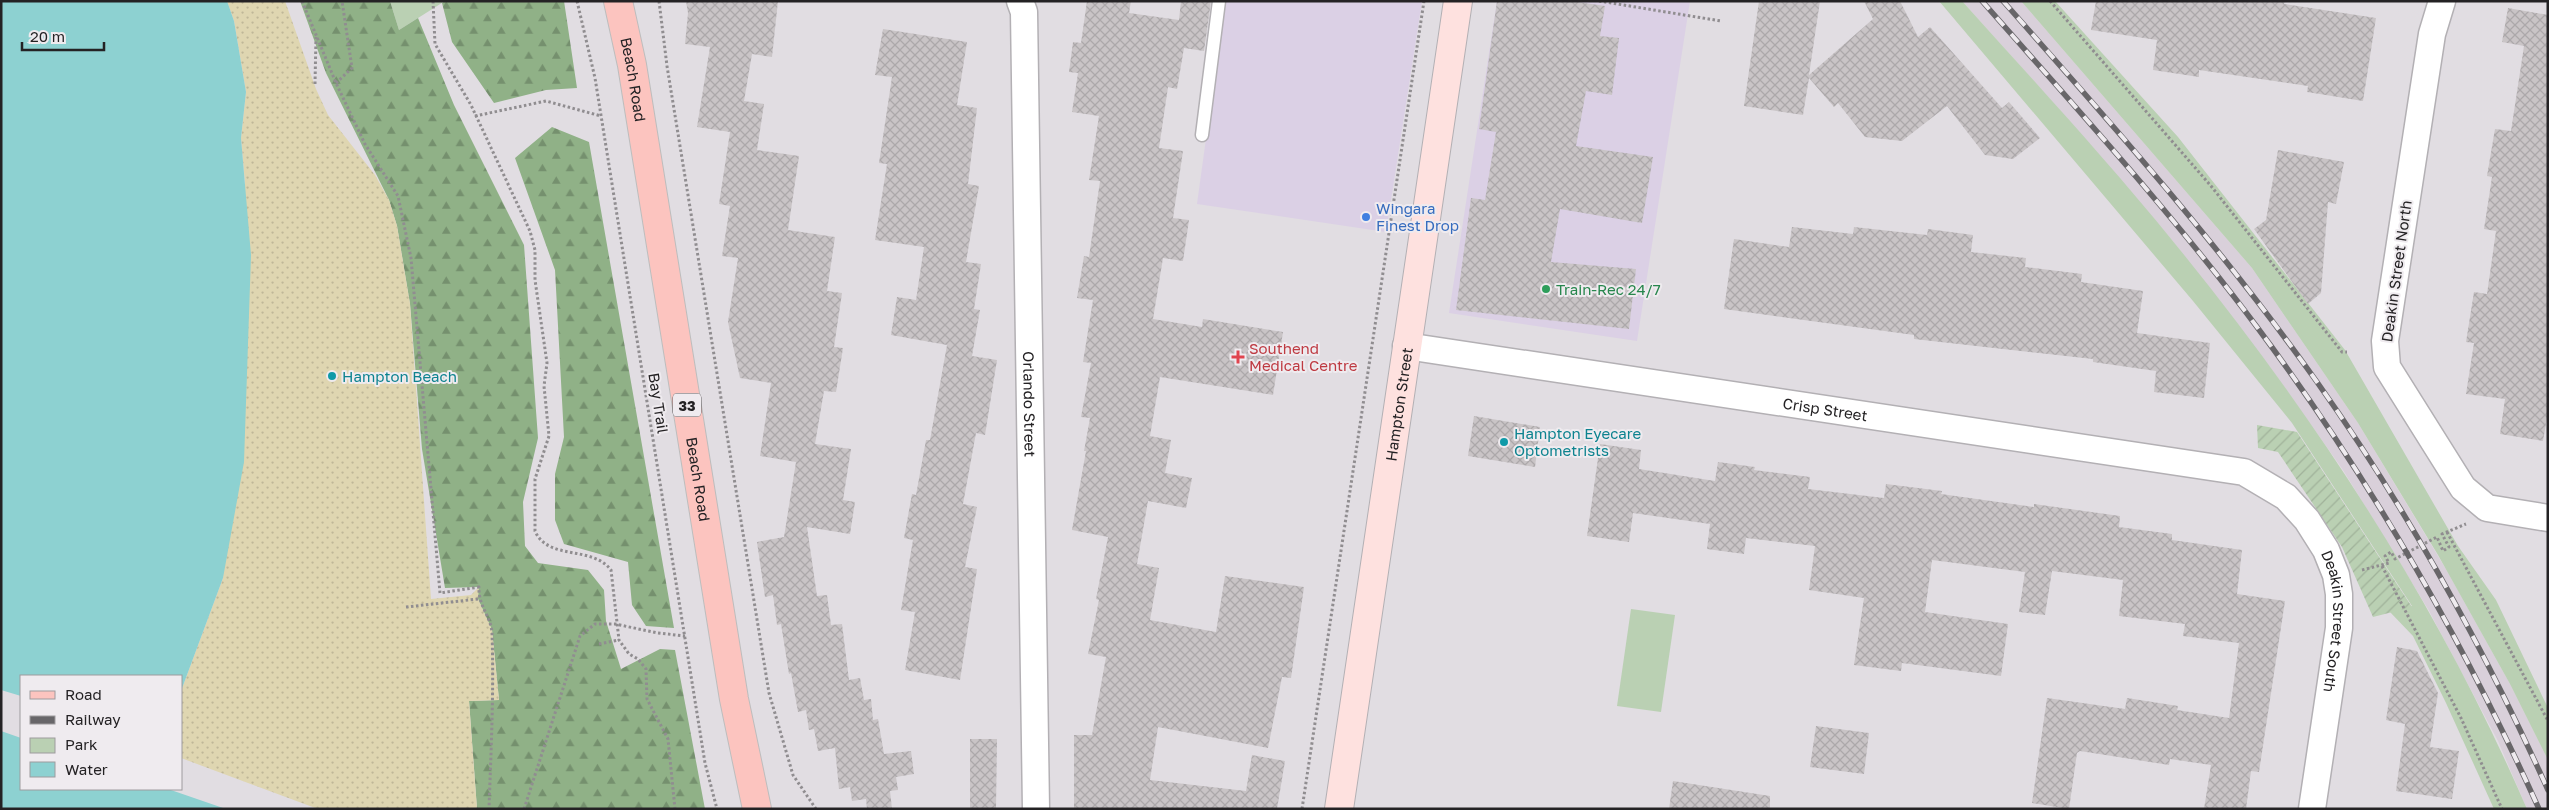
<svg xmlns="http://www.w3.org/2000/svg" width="2549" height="810" viewBox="0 0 2549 810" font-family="'Golos Text',sans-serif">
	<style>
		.commercial { fill: #dbd0e5 }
		.built { fill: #d9d0da }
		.green { fill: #bad0b3 }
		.forest { fill: url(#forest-firs) }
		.sand { fill: url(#sand-dots) }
		.garden { fill: url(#garden-furrows) }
		.water { fill: #8dd1d1 }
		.building { fill: url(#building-cross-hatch) }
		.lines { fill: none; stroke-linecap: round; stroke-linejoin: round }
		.lane-casing { stroke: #b3b0b4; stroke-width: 15 }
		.street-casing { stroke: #b3b0b4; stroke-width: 29 }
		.secondary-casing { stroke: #b3b0b4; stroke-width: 30 }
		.primary-casing { stroke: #bdbdbd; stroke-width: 30 }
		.path { stroke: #908d90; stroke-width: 3; stroke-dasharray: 2.5 2.5; stroke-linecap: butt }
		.lane { stroke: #fff; stroke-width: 12 }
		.street { stroke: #fff; stroke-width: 26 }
		.secondary { stroke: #fee1df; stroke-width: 28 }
		.primary { stroke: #fcc4bf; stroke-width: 28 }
		.rail-casing { stroke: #686669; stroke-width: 5.5 }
		.rail { stroke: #efebef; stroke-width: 4; stroke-dasharray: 11; stroke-linecap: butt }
		.shop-dot { fill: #3f7fe0; stroke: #efebef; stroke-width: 2 }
		.leisure-dot { fill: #2e9e5b; stroke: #efebef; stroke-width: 2 }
		.health-dot { fill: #e0444e; stroke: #efebef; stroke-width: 2 }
		.culture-dot { fill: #0f9aa8; stroke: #efebef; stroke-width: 2 }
		.labels { text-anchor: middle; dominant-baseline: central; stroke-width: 4; stroke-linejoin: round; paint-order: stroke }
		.shield { fill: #efebef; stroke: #615e61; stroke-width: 1 }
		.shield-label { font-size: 14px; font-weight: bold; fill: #242224 }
		.street-label { font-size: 15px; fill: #242224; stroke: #efebef }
		.shop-label { font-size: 15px; fill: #366cbe; stroke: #efebef; text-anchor: start }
		.leisure-label { font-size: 15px; fill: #27864d; stroke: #efebef; text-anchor: start }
		.health-label { font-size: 15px; fill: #be3a42; stroke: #efebef; text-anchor: start }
		.culture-label { font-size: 15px; fill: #0d838f; stroke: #efebef; text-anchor: start }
	</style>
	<defs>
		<pattern id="forest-firs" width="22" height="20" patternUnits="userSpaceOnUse" patternTransform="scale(1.25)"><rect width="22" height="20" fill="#90b187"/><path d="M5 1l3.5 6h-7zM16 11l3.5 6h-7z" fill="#75906e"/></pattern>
		<pattern id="sand-dots" width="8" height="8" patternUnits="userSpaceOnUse" patternTransform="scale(1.25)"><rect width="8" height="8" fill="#dfd6b1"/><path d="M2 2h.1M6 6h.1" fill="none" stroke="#bfb798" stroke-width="1.8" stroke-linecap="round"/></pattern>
		<pattern id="garden-furrows" width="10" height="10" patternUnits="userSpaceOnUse" patternTransform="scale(1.25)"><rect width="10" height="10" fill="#bad0b3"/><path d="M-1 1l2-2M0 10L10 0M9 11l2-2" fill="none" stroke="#a0b29a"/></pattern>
		<pattern id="building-cross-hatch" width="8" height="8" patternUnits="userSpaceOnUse" patternTransform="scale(1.25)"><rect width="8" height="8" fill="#c9c4c6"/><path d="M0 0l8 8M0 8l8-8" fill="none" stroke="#aca8aa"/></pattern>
	</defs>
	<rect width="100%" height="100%" fill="#e1dde2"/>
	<g class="commercial">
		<polygon points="1225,1 1422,1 1386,232 1197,204"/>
		<polygon points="1497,1 1690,1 1637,341 1449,313"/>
	</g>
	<polygon class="built" points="1962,1 2021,1 2252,268 2358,423 2447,571 2510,684 2548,760 2548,809 2527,809 2498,741 2428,609 2343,470 2270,367 2172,240 2050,99"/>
	<g class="green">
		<polygon points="390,1 445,1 399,30"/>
		<path d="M1939,1H1962C2033,80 2105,158 2172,240C2314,414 2438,603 2527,809H2494L2446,703L2413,636L2390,612L2412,606L2292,423L2193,301Z"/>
		<polygon points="2021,1 2055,1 2178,137 2345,350 2458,546 2496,600 2548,708 2548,760 2510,684 2438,555 2358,423 2252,268"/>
		<polygon points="1631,609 1675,615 1661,712 1617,706"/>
	</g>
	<g class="forest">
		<polygon points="300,1 390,1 399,30 418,18 454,105 524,245 538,438 523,502 525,546 538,563 588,570 604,590 606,621 621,669 660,649 675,650 705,809 477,809 469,701 499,700 492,630 478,599 478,587 445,588 422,449 410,304 397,226 389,200 326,73"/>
		<polygon points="445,1 564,1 577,88 546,90 494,103 452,42 442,3"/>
		<polygon points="552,127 589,142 674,628 646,626 632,605 628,562 564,544 555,520 555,474 564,437 555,270 515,158"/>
	</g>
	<polygon class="sand" points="227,1 285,1 316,89 328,115 375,175 389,200 397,226 410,304 431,599 471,595 479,587 478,599 492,630 499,700 469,701 477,809 318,809 181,758 181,691 223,578 245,183 241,138 246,92 234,21"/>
	<polygon class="garden" points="2257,425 2297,432 2412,607 2373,617 2342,547 2278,452 2258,448"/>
	<g class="water">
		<polygon points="1,1 227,1 234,21 246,92 241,138 251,255 244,462 223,578 181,691 181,676 21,676 21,696 1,690"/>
		<polygon points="1,731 21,738 21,789 168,789 226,809 1,809"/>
	</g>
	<g class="building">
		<polygon points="686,1 778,1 772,57 752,54 744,101 764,104 757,150 799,156 788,230 835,237 827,291 842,293 834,347 843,348 836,392 824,391 815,444 851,449 843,500 855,502 850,534 807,527 817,596 827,595 831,625 842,624 849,680 860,678 864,700 871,699 873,720 878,719 884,754 911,751 914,774 896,777 898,790 890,791 892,809 867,809 866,799 852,801 850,787 839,789 835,748 818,751 814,729 809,730 806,710 798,712 791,673 789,674 781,624 777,625 773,595 765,597 757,542 784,537 796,462 760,456 771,383 740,378 728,322 738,258 722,256 730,206 719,204 730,132 697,127 710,47 685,44 688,13"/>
		<polygon points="1087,1 1131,1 1129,13 1179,20 1181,1 1211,1 1204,51 1184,48 1177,89 1168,87 1159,148 1183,151 1173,218 1189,220 1183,261 1163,258 1153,319 1202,327 1203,319 1283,332 1273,395 1160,377 1150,436 1171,440 1165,473 1192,478 1186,508 1148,501 1137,564 1159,568 1150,620 1216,632 1225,576 1304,587 1291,678 1282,677 1268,748 1158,727 1150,780 1246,791 1252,755 1285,761 1277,809 1074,809 1074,735 1092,735 1106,657 1088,654 1099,600 1096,599 1108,537 1072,530 1086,451 1084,451 1090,418 1081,417 1091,363 1083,362 1093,300 1077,298 1084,256 1089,257 1100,181 1089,180 1099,116 1072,112 1078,73 1069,72 1073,42 1081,43"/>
		<polygon points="1497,1 1571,1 1605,6 1600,36 1619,38 1612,95 1586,91 1576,146 1653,157 1642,223 1560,209 1551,262 1636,269 1629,329 1456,310 1471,198 1485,200 1496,132 1479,129"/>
		<polygon points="1759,1 1820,1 1809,75 1873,19 1864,1 1900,1 1918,37 1930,27 2002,108 2009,102 2040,138 2013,159 1985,155 1947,106 1902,141 1865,137 1838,103 1834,107 1809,78 1803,115 1744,106"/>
		<polygon points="2096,1 2285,1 2284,4 2376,18 2363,101 2307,92 2308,86 2199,70 2199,77 2153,70 2157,40 2091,30"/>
		<polygon points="2508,8 2548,15 2548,412 2543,441 2500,434 2505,399 2466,394 2474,343 2466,342 2474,292 2487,294 2496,231 2484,229 2492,177 2487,176 2495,129 2511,131 2524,46 2502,42"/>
		<polygon points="883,29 967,42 957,105 977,108 968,184 979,186 966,262 981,264 974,309 980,310 972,356 997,360 985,435 976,433 963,504 977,507 965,567 977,569 960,680 905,670 915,612 901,610 913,540 904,538 912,494 916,495 926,440 930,440 947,345 891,335 897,297 916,300 924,247 875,240 887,164 879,163 892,77 875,75"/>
		<polygon points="2278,150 2344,162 2336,204 2328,202 2321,293 2308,304 2254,229 2266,220"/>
		<polygon points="1792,227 1853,234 1854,227 1927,235 1928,229 1973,235 1971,252 2026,258 2025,267 2082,274 2081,282 2143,291 2137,333 2210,343 2204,398 2154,392 2156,371 2093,362 2093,359 1914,339 1914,335 1724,309 1734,239 1789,247"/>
		<polygon points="1474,416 1540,427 1535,467 1468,456"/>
		<polygon points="1600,444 1641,450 1639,469 1715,481 1718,462 1755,467 1754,470 1810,477 1808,489 1884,498 1886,484 1942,491 1941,494 2034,507 2034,504 2120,516 2119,527 2172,534 2172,540 2242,550 2237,594 2285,601 2259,772 2251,771 2246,809 2204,809 2211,765 2170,759 2169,765 2080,751 2077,753 2069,809 2032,803 2047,698 2125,709 2127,698 2178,706 2177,710 2229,718 2239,643 2183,636 2185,624 2119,616 2123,580 2052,571 2045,615 2019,612 2025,572 1932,560 1925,612 2008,624 2001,676 1902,663 1901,671 1854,665 1864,598 1809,590 1815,546 1746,538 1744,554 1707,549 1710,524 1633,513 1629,542 1587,536"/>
		<polygon points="2397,647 2417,651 2438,693 2430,747 2459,751 2452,799 2396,791 2405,724 2386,720"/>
		<polygon points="1816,726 1869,733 1864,774 1810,767"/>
		<polygon points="970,739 997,739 996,808 970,808"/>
		<polygon points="1673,781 1770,796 1770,809 1669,809"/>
	</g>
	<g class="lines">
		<defs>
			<polyline id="lane" points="1202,135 1219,1"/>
			<g id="street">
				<path id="s1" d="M1020,1L1024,12L1036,809"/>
				<polyline points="2442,1 2432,34 2385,341 2387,367 2463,488 2487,508 2548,518"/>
				<path id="s2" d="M1406,346L2244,472L2286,497L2307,520L2326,550L2336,575L2339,594V628L2312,809"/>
			</g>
			<g id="secondary">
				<path id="s3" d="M1339,809L1458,1"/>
			</g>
			<g id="primary">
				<path id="s4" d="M618,1L632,65L734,699L757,809"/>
			</g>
		</defs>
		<use href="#lane" class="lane-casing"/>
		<use href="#street" class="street-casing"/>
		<use href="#secondary" class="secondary-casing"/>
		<use href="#primary" class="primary-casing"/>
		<g class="path">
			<path d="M302,1L336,83L365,144L398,196L411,258L440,593L479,587C478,606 491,616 492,633C494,692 491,750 489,809"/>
			<path d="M433,1L435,44L471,105L530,231L535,250V280L547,363L544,386L549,436L535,479V531C548,561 592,545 611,570L619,640L629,654L638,659L646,669L647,699L668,739L675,809"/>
			<polyline points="577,1 595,78 705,763 717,809"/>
			<polyline points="659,1 667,66 769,693 793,775 816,809"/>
			<polyline points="1599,1 1721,21"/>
			<polyline points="2050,1 2211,186 2342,352 2347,352"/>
			<polyline points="336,83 352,68 342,1"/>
			<polyline points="315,84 316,37"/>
			<polyline points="475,116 546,101 601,116"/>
			<polyline points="2447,532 2548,721"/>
			<polyline points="2382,566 2461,718 2502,809"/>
			<polyline points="2362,570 2389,563 2385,556 2391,552 2395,559 2437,537 2443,551 2449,547 2442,534 2466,524"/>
			<polyline points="406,607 478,599"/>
			<polyline points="599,644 619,640"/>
			<polyline points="524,809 580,636 595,624 615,624 658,633 685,636"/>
			<polyline points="1302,809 1424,1"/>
		</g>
		<use href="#lane" class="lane"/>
		<use href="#street" class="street"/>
		<use href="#secondary" class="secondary"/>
		<use href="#primary" class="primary"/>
		<defs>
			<g id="rail">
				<path d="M1982,1C2076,108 2172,213 2257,327C2369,477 2462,638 2539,809"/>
				<path d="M2003,1C2112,124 2222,248 2317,382C2407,509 2484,648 2548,790"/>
			</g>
		</defs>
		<use href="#rail" class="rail-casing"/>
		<use href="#rail" class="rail"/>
	</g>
	<circle class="shop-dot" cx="1366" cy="217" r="5"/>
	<circle class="leisure-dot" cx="1546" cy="289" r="5"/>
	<path class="health-dot" d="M1235.5 349.5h5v5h5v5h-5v5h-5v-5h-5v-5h5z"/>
	<g class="culture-dot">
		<circle cx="332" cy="376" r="5"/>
		<circle cx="1504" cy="442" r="5"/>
	</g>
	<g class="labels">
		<rect class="shield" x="673" y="393.5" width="28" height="23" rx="4"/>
		<g class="shield-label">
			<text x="687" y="405">33</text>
		</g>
		<g class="street-label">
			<text stroke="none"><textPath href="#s4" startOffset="80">Beach Road</textPath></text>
			<text transform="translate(2396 271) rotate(-82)">Deakin Street North</text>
			<text transform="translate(659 403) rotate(81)">Bay Trail</text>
			<text stroke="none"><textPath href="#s1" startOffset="404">Orlando Street</textPath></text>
			<text stroke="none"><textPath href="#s3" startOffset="409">Hampton Street</textPath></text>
			<text stroke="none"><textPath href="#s2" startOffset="424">Crisp Street</textPath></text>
			<text stroke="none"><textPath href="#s4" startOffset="485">Beach Road</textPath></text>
			<text stroke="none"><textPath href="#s2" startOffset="1036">Deakin Street South</textPath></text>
		</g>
		<g class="shop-label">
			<text x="1376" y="208">Wingara<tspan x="1376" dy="17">Finest Drop</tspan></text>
		</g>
		<g class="leisure-label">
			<text x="1556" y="289">Train-Rec 24/7</text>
		</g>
		<g class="health-label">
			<text x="1249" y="348">Southend<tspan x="1249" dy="17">Medical Centre</tspan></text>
		</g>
		<g class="culture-label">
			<text x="342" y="376">Hampton Beach</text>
			<text x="1514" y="433">Hampton Eyecare<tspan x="1514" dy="17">Optometrists</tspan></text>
		</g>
	</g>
	<rect width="2549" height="810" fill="none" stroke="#242224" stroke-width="5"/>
	<rect x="20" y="675" width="162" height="115" fill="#efebef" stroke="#9e9b9e"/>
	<rect x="30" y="691" width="25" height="8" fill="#fcc4bf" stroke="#9e9b9e"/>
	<text x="65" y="700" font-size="15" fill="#242224">Road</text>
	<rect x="30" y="716" width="25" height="8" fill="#686669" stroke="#9e9b9e"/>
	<text x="65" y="725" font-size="15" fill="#242224">Railway</text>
	<rect x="30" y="738" width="25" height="15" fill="#bad0b3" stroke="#9e9b9e"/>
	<text x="65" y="750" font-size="15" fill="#242224">Park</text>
	<rect x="30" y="762" width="25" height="15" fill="#8dd1d1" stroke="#9e9b9e"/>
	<text x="65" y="775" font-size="15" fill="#242224">Water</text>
	<path d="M22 42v8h82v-8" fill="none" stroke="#242224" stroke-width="2.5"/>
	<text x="30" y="42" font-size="15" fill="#242224" stroke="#efebef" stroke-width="4" paint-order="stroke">20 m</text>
</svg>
